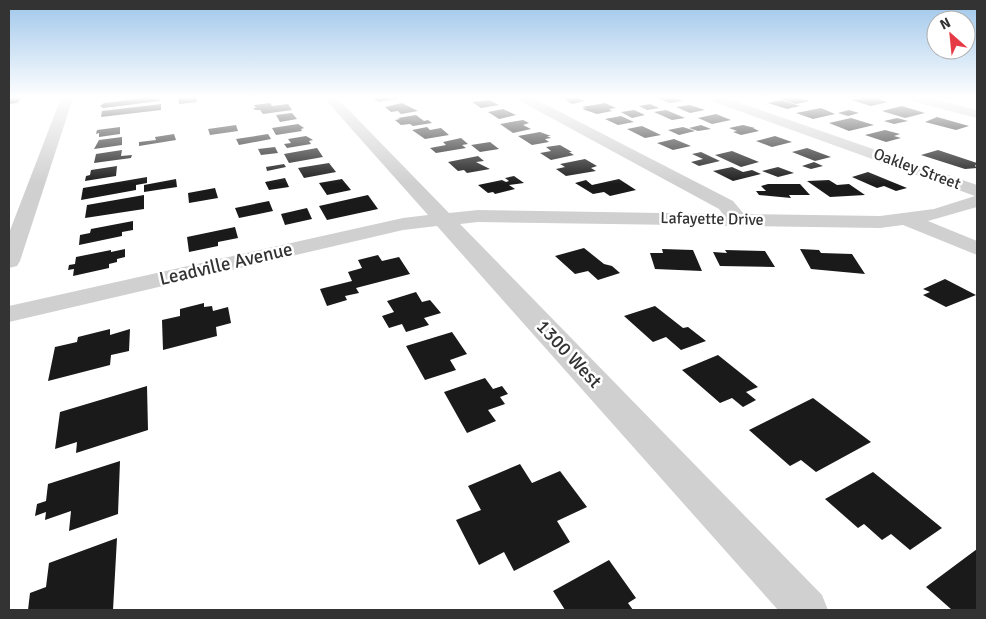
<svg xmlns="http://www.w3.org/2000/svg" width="986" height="619" viewBox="0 0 986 619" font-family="Signika,sans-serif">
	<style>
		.building { fill: #1a1a1a }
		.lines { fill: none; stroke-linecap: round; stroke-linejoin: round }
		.minor { fill: #d0d0d0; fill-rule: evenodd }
		.labels { text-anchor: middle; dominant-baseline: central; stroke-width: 5; stroke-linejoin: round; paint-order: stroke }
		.far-street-label { font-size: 16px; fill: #333; stroke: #fff }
		.street-label { font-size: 19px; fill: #333; stroke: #fff }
	</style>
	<rect width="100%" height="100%" fill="#fff"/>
	<g class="building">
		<polygon points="9,98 22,98 17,103 9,104"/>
		<polygon points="144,98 159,98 160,101 103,108 100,106 104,103"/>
		<polygon points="178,98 196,98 197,102 179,104"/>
		<polygon points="373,98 397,98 397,99 378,102"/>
		<polygon points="563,98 578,98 585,101 572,104"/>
		<polygon points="657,98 675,98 683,101 670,103"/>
		<polygon points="785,98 799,98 810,101 796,104 780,99"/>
		<polygon points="864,98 880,98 877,99 888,102 871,106 851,100"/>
		<polygon points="489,100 499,105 481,108 472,102"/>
		<polygon points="781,100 800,106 787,109 768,103"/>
		<polygon points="270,103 272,106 288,104 292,110 263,114 260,110 255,110 253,108 256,108 254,105"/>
		<polygon points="402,103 418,111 401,114 398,111 391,112 385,107"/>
		<polygon points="605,103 616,108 609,109 612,111 597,114 582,109 586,109 582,107"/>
		<polygon points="161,104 161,110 101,117 102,111"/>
		<polygon points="650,104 659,108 647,110 639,106"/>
		<polygon points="690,105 705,110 690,113 676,107"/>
		<polygon points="902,106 925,113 905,118 882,111"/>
		<polygon points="821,108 835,114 813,119 796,113"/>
		<polygon points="503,109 516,115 499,119 488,112"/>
		<polygon points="634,110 645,115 632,118 621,112"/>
		<polygon points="666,110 685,118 672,120 654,112"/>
		<polygon points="849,110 859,113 848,116 838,113"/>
		<polygon points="292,113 297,119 280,122 276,115"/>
		<polygon points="716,114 731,120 712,124 698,118"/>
		<polygon points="416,115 424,121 428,120 432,123 413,126 410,124 401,125 395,120 400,119 398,118"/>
		<polygon points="621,116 634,122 618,125 605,119"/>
		<polygon points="937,117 969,126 956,130 925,122"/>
		<polygon points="851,118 874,125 849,131 829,123"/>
		<polygon points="897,118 908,121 894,124 884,121"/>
		<polygon points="523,120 529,123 523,125 531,129 513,133 500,124"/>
		<polygon points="298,124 304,128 301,129 302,131 276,135 272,128"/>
		<polygon points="236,125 238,131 210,135 208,129"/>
		<polygon points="701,125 711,129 698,131 689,128"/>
		<polygon points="743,125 755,128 753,128 759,131 741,135 733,132 737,131 729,128"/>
		<polygon points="642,126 661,135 645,138 627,129"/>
		<polygon points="120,127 120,134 99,137 99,133 96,134 97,130"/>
		<polygon points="427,127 430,130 441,128 449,135 425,139 412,130"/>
		<polygon points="683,127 695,131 679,135 668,130"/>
		<polygon points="885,130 900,134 894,136 901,138 886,142 865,135"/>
		<polygon points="540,132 551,136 547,136 551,138 545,139 549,142 532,145 518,136"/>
		<polygon points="174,134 176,140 139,146 139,142 156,140 155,137"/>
		<polygon points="268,134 271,139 239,145 236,139"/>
		<polygon points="306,136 313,140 309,141 311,144 287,148 284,144 291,143 288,139"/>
		<polygon points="775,136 792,142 772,147 756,141"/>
		<polygon points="122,137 122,145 94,149 99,140"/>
		<polygon points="461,138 468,144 462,145 466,148 436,153 430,148 446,145 443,142"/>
		<polygon points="674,139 691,146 673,150 657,143"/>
		<polygon points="490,142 499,149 480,152 471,145"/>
		<polygon points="560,145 572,152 569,152 574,155 551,160 540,153 551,151 546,147"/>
		<polygon points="275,147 278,153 261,155 258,149"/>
		<polygon points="317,148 323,157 289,163 284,154"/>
		<polygon points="807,148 831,157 815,161 792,152"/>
		<polygon points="122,150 121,156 132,155 131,158 94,163 96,154"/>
		<polygon points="938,150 977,163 975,166 977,168 965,169 921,155"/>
		<polygon points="732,151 759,162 741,167 715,155"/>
		<polygon points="701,152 720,161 699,166 691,162 703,159 692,154"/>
		<polygon points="478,156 484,161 476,162 490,169 467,173 464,170 458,171 448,162"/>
		<polygon points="585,159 597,166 591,168 596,171 566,176 556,169 565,167 560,164"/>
		<polygon points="814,162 823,166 811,169 802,166"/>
		<polygon points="329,163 336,172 304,178 298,168"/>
		<polygon points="284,164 286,167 267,171 266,167"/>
		<polygon points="117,166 116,176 85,181 86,176 90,175 91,170"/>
		<polygon points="732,167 743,172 752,170 761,174 733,181 713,171"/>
		<polygon points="778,167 794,173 778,177 762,171"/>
		<polygon points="868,172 907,188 896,191 884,186 877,188 852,177"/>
		<polygon points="514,176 524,183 509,185 515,189 495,194 493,192 488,193 478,185 502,180 506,182 509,181 505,178"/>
		<polygon points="147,177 147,183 136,185 136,190 81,200 83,188"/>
		<polygon points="285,178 289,187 269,190 265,182"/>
		<polygon points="176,179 177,187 144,192 144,185"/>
		<polygon points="342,179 351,190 327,195 319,183"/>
		<polygon points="619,179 636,190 610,196 604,192 593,194 575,183 586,180 592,185"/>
		<polygon points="829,180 837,185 849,184 865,195 830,197 807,181"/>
		<polygon points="768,184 800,184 810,195 789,195 791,198 759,195 756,191 766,191 761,186"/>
		<polygon points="215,188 218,198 189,203 188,193"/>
		<polygon points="144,195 144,209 85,218 87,205"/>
		<polygon points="368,195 378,209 327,220 319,206"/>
		<polygon points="269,201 273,211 239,218 235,208"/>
		<polygon points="307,208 312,219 285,225 281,214"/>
		<polygon points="133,221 133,230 122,232 122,236 79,245 80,235 90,233 91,229"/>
		<polygon points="235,227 238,238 218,242 218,246 189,252 187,237"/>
		<polygon points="584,248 604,264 612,266 620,273 598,280 588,271 575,274 555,256"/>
		<polygon points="125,249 125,257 117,259 117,262 109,264 109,268 73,276 74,269 68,270 69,265 75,264 76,257 111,250 111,252"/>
		<polygon points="662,249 693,250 702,271 655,269 650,253 663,253"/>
		<polygon points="800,249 819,250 821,253 852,254 865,274 811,269"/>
		<polygon points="725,250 765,251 775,267 720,266 713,252 727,253"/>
		<polygon points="378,255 382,261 399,257 410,274 356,288 359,293 345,296 347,300 327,306 320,289 352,281 348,272 362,268 358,260"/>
		<polygon points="945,279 976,295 946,307 923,295 930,292 923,289"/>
		<polygon points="416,292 422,302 430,300 441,313 424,318 429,325 406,332 402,324 389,328 382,316 394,312 387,301"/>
		<polygon points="204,303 204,307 212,306 213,311 228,307 231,323 216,327 217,336 163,350 162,320 180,316 180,309"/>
		<polygon points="655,306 683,328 688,327 706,341 681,350 666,337 653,342 624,316"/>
		<polygon points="110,329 110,335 130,329 129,351 111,355 110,365 48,381 55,347 77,342 78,337"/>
		<polygon points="452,332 467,354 450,360 456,370 425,380 406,346"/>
		<polygon points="718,355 758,387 746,392 756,400 743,407 732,398 720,403 682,370"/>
		<polygon points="485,378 493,389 502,386 508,394 500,397 505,404 488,410 496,421 467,433 444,392"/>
		<polygon points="147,386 148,430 76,453 77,442 55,449 60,412"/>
		<polygon points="813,398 871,442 816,472 801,460 790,466 749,430"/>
		<polygon points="120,461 118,514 69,531 71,511 45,520 46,512 35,516 37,504 46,501 48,484"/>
		<polygon points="520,464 532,483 560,471 587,507 557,521 570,542 514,571 504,552 479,565 456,520 481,510 468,486"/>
		<polygon points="873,472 942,528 910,550 891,534 882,540 864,524 858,528 825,499"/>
		<polygon points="117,538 113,610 28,610 30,593 46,587 49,563"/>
		<polygon points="977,549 977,610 952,610 926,587"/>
		<polygon points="609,560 636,598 628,603 633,610 565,610 553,591"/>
	</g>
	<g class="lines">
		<g class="minor">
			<polygon points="61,98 73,98 20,261 17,266 9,268 9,233"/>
			<polygon points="324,98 337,98 449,213 478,210 723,214 719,209 520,101 518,98 533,98 733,201 744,214 880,216 934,209 975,196 711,101 709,98 726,98 977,185 977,207 928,221 977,241 977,255 903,225 880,228 478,222 460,224 822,595 828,610 778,610 437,226 403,230 9,322 9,306 403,218 428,215"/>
			<polygon points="909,98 929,98 977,110 977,118 911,101"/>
		</g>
	</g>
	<linearGradient id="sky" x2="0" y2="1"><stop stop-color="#9ec6ea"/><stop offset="0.53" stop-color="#fff"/><stop offset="1" stop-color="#fff" stop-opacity="0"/></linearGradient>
	<rect width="986" height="184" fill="url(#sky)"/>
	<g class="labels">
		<g class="far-street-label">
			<text transform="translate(917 169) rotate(20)">Oakley Street</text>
			<text transform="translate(712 219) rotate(1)">Lafayette Drive</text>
		</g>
		<g class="street-label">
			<text transform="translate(226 264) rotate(-13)">Leadville Avenue</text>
			<text transform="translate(569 354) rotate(47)">1300 West</text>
		</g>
	</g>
	<rect width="986" height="619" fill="none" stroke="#333333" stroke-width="20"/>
	<g transform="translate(951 35) rotate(333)"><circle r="24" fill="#ffffff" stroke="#adadad"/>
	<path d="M0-4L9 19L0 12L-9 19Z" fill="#e63946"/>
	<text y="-8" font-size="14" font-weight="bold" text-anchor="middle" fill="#333333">N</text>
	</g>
</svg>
